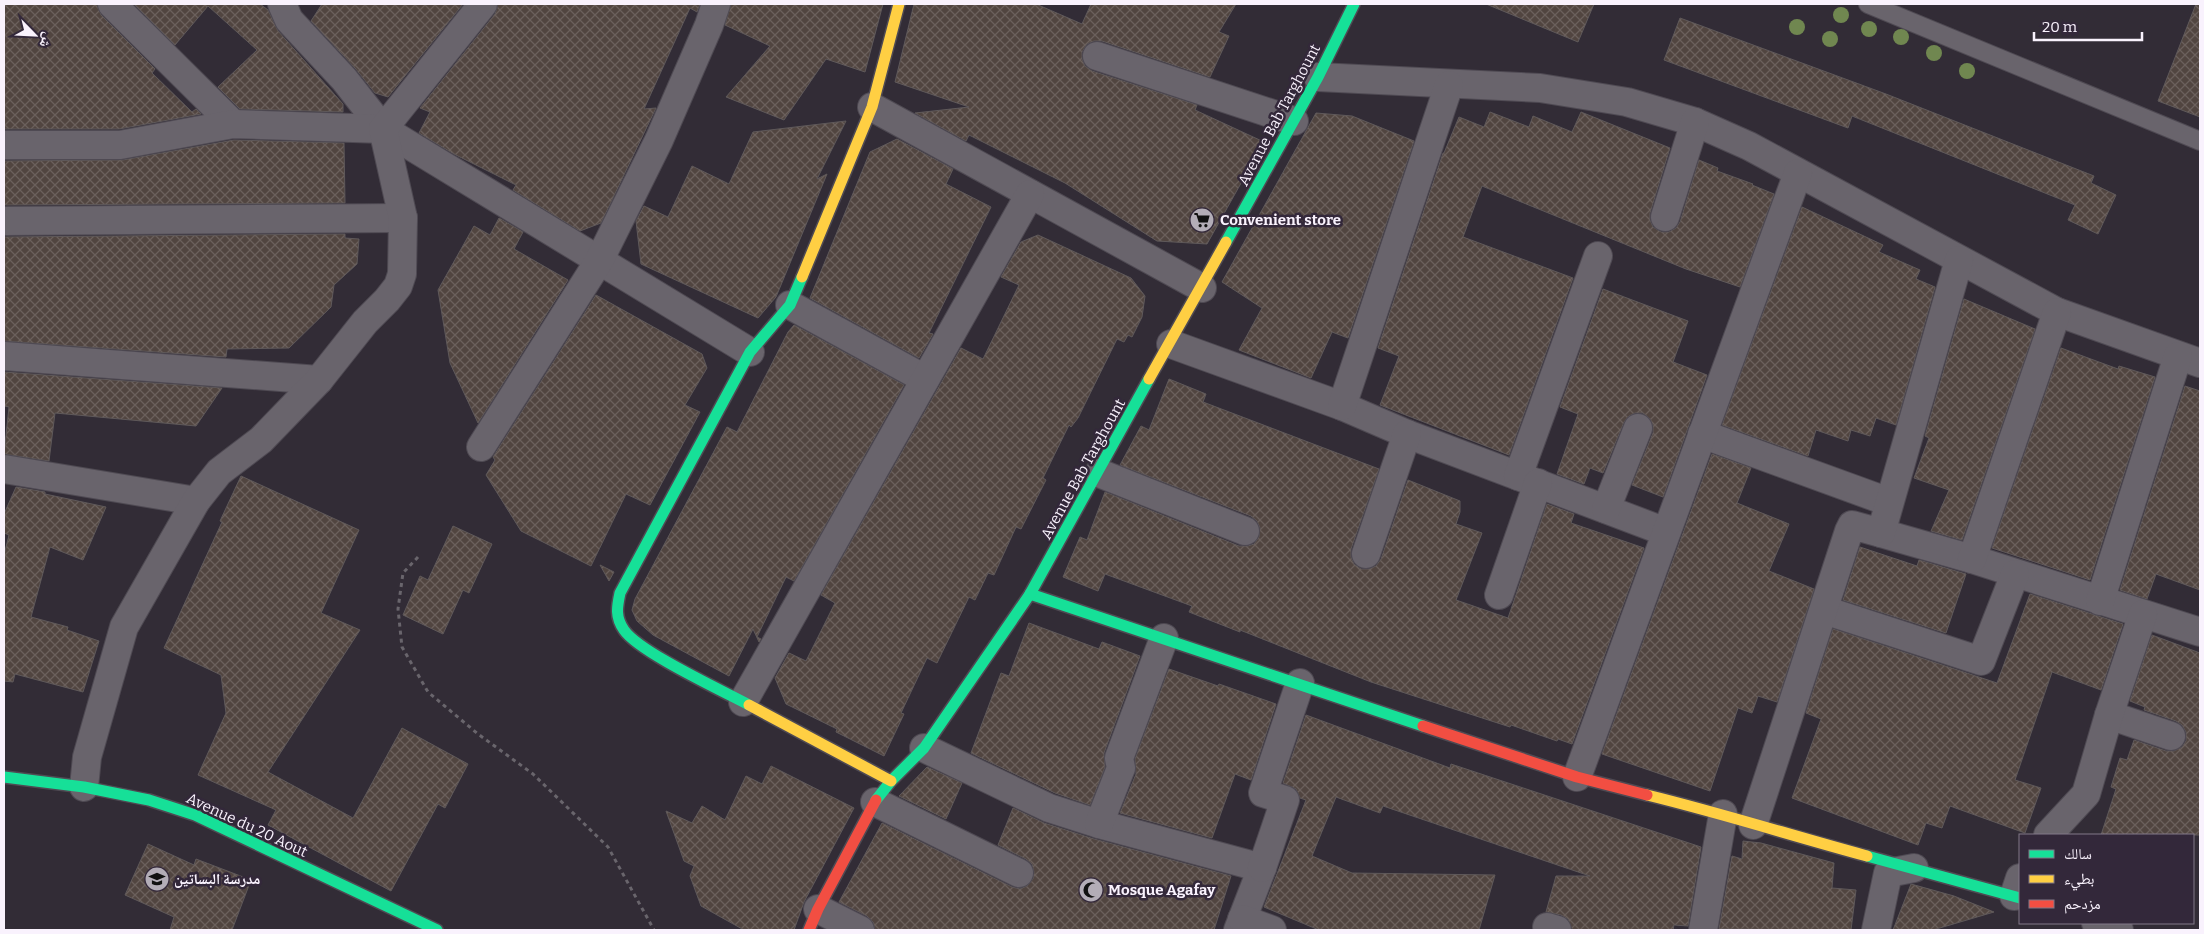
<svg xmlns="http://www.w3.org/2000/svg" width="2204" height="934" viewBox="0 0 2204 934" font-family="Bitter,'Noto Naskh Arabic',serif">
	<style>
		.building { fill: url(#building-cross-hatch); stroke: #5f595a }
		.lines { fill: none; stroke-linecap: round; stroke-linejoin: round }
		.lane-casing { stroke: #4f4a53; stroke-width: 20 }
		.street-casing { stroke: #4f4a53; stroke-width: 30 }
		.fast-casing { stroke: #4f4a53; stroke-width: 14 }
		.slow-casing { stroke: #4f4a53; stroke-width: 14 }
		.jam-casing { stroke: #4f4a53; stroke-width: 14 }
		.path { stroke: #69656c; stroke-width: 3; stroke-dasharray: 4 4; stroke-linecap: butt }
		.lane { stroke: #69646c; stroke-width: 18 }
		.street { stroke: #69646c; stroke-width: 28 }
		.fast { stroke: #16e098; stroke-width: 11 }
		.slow { stroke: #ffcf43; stroke-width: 11 }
		.jam { stroke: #f24e42; stroke-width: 11 }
		.tree { fill: #708750 }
		.labels { text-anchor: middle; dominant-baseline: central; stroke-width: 5; stroke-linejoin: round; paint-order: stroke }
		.street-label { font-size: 15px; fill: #f9f2fd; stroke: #33283a }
		.poi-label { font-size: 15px; font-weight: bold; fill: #f9f2fd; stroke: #33283a; text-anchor: start }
	</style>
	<defs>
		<pattern id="building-cross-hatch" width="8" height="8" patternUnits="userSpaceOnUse" patternTransform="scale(1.25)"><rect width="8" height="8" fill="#514540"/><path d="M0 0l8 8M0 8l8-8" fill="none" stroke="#6b605c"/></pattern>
	</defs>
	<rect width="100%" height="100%" fill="#322c36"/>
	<g class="building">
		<polygon points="4,4 97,4 101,15 155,69 152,73 192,112 196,109 201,114 119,129 4,129"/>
		<polygon points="134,4 260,4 268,10 278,31 343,104 343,112 240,109 218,87 257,50 208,6 175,45"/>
		<polygon points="322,4 463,4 388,97 375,93 355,68 311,21"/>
		<polygon points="498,4 700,4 697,12 690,8 644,109 656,108 601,223 580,231 513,190 516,185 454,154 419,133 430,112 420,108 495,14"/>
		<polygon points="731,4 883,4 865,72 826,59 784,120 726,97 770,46 725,25"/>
		<polygon points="914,4 1036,4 1082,24 1091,4 1236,4 1219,32 1229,36 1210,77 1102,41 1094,41 1087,44 1082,52 1082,59 1085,66 1092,71 1197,105 1195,110 1264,142 1207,244 1157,241 1065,183 969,135 966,141 915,113 969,107 895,82"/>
		<polygon points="1486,4 1594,4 1578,42"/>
		<polygon points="2196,4 2200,4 2200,117 2158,101"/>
		<polygon points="1680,18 1886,94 2094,176 2091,183 2116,195 2098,234 2068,220 2075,205 1852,116 1848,128 1664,60"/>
		<polygon points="1490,112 1529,127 1533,116 1572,132 1581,112 1670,148 1650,213 1650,220 1653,227 1661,232 1669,232 1676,228 1680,222 1699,160 1718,168 1717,171 1753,184 1752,185 1774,194 1740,287 1686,269 1482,186 1463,237 1573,278 1509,455 1380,405 1399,356 1378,348 1443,153 1444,153 1459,117 1484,127"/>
		<polygon points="1316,113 1352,116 1414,141 1348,338 1332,332 1311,378 1239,350 1262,308 1222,282"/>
		<polygon points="846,121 817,179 827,174 776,297 758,318 641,264 636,221 644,206 668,217 692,166 729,184 753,132"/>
		<polygon points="897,139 953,169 946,184 991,207 929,333 933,334 919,358 810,298 870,152"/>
		<polygon points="234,140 344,143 345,203 4,205 4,161 123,160"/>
		<polygon points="1802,207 1883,245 1879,252 1920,270 1916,279 1935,287 1896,425 1876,418 1870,436 1851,430 1848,441 1816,430 1808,456 1722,425"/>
		<polygon points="499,218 523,232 514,249 568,280 478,423 450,363 438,290 474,226 490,235"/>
		<polygon points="345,234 345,238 359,239 357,264 334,285 331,307 289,348 227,349 226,357 4,341 4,237"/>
		<polygon points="1038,235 1131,278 1145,296 1142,317 1132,337 1128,335 1124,342 1117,339 1078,418 1071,427 1069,425 1043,478 1046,480 1021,529 1016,527 994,575 988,573 975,600 969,597 937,663 927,658 901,713 904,714 884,756 836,732 837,729 786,704 775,678 789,653 806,661 835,603 821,595 961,348 983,359 1019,285 1001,277 1021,242"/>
		<polygon points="1603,289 1688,321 1673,362 1707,375 1663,497 1632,485 1653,433 1653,425 1650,419 1643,413 1635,413 1629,416 1624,422 1603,473 1590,468 1584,484 1557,474 1578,414 1560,407"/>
		<polygon points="596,295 702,354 707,368 685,405 700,412 650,505 626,494 591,566 521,531 486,475 495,460 493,457"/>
		<polygon points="1964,299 2035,329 1962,540 1931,531 1949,490 1914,478 1929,438 1925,436"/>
		<polygon points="794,325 904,385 794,581 786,577 757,637 761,639 759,642 753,629 729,676 653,635 637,621 632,610 635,599 727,427 737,432 788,332"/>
		<polygon points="2061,348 2118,369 2119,366 2155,377 2090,580 1992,548"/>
		<polygon points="4,372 222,388 196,426 55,413 49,461 4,454 9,407 4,406"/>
		<polygon points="1169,379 1206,394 1203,402 1379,469 1351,549 1351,557 1354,564 1361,569 1369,569 1376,566 1381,559 1408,480 1460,501 1460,512 1456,524 1482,533 1456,600 1508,618 1547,504 1574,514 1571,523 1644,548 1572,744 1558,739 1557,741 1511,725 1510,727 1371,682 1240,630 1240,632 1189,612 1192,606 1105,574 1098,591 1063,577 1080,537 1087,540 1105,492 1239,546 1248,546 1254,544 1259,537 1260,528 1257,521 1251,516 1120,465 1141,426 1149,430"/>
		<polygon points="2185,386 2200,391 2200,590 2156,574 2147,599 2120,590"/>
		<polygon points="1712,454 1751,468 1737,503 1789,524 1769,571 1814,589 1777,702 1758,696 1752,713 1738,708 1710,791 1602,754"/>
		<polygon points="241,476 359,530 321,613 360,630 268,772 353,818 402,728 468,764 445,808 438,804 391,891 268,825 276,810 198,775 226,713 221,675 164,648 222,522 220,521"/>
		<polygon points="16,487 45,492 45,494 106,507 83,560 50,547 31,617 68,627 67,630 99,641 83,692 15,674 13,682 4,681 4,555 9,535 4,533 4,514"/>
		<polygon points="453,526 492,544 469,593 463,590 443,634 403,615 420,576 428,580"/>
		<polygon points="1860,547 1917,566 1919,560 1966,574 1946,633 1843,600"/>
		<polygon points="600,565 614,572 609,581"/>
		<polygon points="2030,594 2123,624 2101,690 2052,672 2015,780 2041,788 2025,833 1950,806 1942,828 1926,823 1918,845 1792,798 1821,719 1806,713 1833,629 1997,683"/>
		<polygon points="1029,623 1099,649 1102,642 1140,656 1104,753 1105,767 1090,805 1055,793 971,753 1001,673 1009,676"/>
		<polygon points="2152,635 2200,653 2200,835 2101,835 2116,789 2111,787 2120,758 2127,760 2134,740 2166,751 2174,751 2182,747 2186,741 2186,732 2182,725 2176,721 2144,710 2145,707 2130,701"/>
		<polygon points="1169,669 1218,686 1219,684 1276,704 1251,780 1235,774 1212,838 1120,813 1136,774 1135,759"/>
		<polygon points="1306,715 1450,768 1451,764 1701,847 1688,926 1674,925 1673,930 1572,930 1568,919 1561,915 1546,912 1556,876 1590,876 1383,806 1380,813 1336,797 1312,856 1352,873 1495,875 1479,930 1319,930 1264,907 1306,800 1300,798 1296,789 1283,783"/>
		<polygon points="771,766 854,808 804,902 794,930 744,930 701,906 690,876 694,866 684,861 666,811 692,823 702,806 725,820 746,776 762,784"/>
		<polygon points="927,767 962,783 946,819 899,796"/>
		<polygon points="1013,808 1044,823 1094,839 1231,876 1214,930 875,930 873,922 867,916 839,902 882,823 1012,887 1020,889 1027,886 1033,879 1034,872 1032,864 1026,859 998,845"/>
		<polygon points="1743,841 1761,843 1834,863 1832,888 1856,890 1851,930 1719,929 1732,856 1742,859"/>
		<polygon points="148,844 194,865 196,859 251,880 232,930 170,930 174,917 125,895"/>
		<polygon points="1911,884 1954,896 1994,912 1933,930 1893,930"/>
	</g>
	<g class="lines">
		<defs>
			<polyline id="lane" points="1868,4 2200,141"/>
			<g id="street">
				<polyline points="112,4 233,124"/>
				<polyline points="282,4 289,20 344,79 383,129"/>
				<polyline points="1097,56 1294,121"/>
				<polyline points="1318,77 1540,88 1627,102 1695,122 1749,146 2057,312 2200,363"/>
				<polyline points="872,107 1202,288"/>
				<polyline points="4,145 120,145 233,124 383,129 750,352"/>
				<polyline points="1665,217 1695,122"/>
				<polyline points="4,221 403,218"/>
				<polyline points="790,305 925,379"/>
				<polyline points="1171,344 1342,406 1407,434 1666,532"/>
				<polyline points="4,356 319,380"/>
				<polyline points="1342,406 1449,85"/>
				<polyline points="1702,434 1889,502"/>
				<polyline points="481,447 599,261 659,140 709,25 716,4"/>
				<polyline points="4,469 196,501"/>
				<polyline points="1099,473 1245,531"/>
				<polyline points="1518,476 1598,256"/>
				<polyline points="1606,509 1638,428"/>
				<polyline points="1881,533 1972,559 2200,632"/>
				<polyline points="1366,554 1407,434"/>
				<polyline points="1972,559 2057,312"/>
				<polyline points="1499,595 1538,483"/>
				<polyline points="2100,601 2178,356"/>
				<polyline points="1824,610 1981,661 2015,574"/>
				<polyline points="743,702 1030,194"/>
				<polyline points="2109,715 2171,736"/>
				<polyline points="924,748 1049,808 1099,824 1262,868 1238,930"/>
				<polyline points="1577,777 1798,173"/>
				<polyline points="84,787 87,757 124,627 196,501 219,472 261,440 319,380 365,322 387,300 398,286 402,274 403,218 383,129 483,4"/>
				<polyline points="875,802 1019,873"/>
				<polyline points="1099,824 1121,768 1119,758 1164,638"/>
				<polyline points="1753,825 1849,531 1852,525 1881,533 1959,260"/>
				<polyline points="2048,835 2086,794 2109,715 2143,614"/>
				<polyline points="1262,868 1285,800 1263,793 1300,683"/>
				<polyline points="2014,896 2020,878"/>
				<polyline points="818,909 860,930"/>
				<polyline points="1242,919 1272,930"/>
				<polyline points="2096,923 2119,930"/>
				<polyline points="1547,927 1557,930"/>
				<polyline points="1703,930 1723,814"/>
				<polyline points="1876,930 1888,873 1914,868"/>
			</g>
			<g id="fast">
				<polyline points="1226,242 1318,77 1354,4"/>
				<polyline points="1030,594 1423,726"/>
				<path d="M749,705C721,690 639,652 624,630C615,617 617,607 620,593L750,352L790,305L802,277"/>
				<polyline points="4,777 84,787 149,800 195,815 437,930"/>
				<polyline points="876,800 891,781 924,748 1030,594 1149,379"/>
				<polyline points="1867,856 2020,898"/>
			</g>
			<g id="slow">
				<polyline points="802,277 872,107 899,4"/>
				<polyline points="1149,379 1226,242"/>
				<polyline points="749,705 891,781"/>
				<path d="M1647,795C1721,813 1793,836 1867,856"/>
			</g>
			<g id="jam">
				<polyline points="1423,726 1577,777 1647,795"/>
				<polyline points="809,930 818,909 876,800"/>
			</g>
		</defs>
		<use href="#lane" class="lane-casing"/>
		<use href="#street" class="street-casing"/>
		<use href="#fast" class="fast-casing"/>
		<use href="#slow" class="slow-casing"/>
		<use href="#jam" class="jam-casing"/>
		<polyline class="path" points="418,557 403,573 398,609 402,647 428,692 478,734 533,774 608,847 654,930"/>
		<use href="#lane" class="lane"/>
		<use href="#street" class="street"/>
		<use href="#fast" class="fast"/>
		<use href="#slow" class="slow"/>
		<use href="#jam" class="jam"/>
	</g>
	<g class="tree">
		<circle cx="1841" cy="15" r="8"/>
		<circle cx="1797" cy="27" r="8"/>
		<circle cx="1869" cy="29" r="8"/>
		<circle cx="1901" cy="37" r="8"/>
		<circle cx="1830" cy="39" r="8"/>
		<circle cx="1934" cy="53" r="8"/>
		<circle cx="1967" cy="71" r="8"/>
	</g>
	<defs>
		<symbol id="supermarket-disc" viewBox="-11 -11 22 22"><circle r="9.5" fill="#b3adb7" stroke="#33283a"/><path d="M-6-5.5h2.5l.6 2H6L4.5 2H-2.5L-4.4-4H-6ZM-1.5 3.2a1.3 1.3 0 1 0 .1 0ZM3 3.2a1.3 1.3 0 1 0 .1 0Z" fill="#111"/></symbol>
		<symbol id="school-disc" viewBox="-11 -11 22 22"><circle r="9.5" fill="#b3adb7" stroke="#33283a"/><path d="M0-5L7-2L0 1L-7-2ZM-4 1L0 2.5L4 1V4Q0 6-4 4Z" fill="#111"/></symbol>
		<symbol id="mosque-disc" viewBox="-11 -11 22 22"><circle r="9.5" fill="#b3adb7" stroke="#33283a"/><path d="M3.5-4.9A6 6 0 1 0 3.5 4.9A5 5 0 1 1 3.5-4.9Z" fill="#111"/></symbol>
	</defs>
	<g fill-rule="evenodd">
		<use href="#supermarket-disc" x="1188" y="206" width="28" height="28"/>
		<use href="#school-disc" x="143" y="865" width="28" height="28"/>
		<use href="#mosque-disc" x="1077" y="876" width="28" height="28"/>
	</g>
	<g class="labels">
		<g class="street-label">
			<text transform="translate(1279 115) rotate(-62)">Avenue Bab Targhount</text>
			<text transform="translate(1083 469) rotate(-61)">Avenue Bab Targhount</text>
			<text transform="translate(247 825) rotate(25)">Avenue du 20 Aout</text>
		</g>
		<g class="poi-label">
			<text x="1220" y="220">Convenient store</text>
			<text x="174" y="879">مدرسة البساتين</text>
			<text x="1108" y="890">Mosque Agafay</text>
		</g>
	</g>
	<rect width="2204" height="934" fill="none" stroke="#f9f2fd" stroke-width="10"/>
	<rect x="2019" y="834" width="175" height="90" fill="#33283a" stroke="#827988"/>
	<rect x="2029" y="850" width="25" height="8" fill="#16e098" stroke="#827988"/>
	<text x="2064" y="859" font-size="15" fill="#f9f2fd">سالك</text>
	<rect x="2029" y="875" width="25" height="8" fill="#ffcf43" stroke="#827988"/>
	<text x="2064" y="884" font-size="15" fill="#f9f2fd">بطيء</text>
	<rect x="2029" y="900" width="25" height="8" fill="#f24e42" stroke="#827988"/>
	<text x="2064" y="909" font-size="15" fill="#f9f2fd">مزدحم</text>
	<g transform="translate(35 35) rotate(114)" stroke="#33283a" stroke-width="4" paint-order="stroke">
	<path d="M0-4L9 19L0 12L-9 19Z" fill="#f9f2fd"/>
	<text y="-8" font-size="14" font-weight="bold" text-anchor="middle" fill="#f9f2fd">ش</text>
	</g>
	<path d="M2034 32v8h108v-8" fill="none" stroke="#f9f2fd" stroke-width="2.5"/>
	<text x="2042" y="32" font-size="15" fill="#f9f2fd" stroke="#33283a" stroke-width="4" paint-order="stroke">20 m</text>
</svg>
